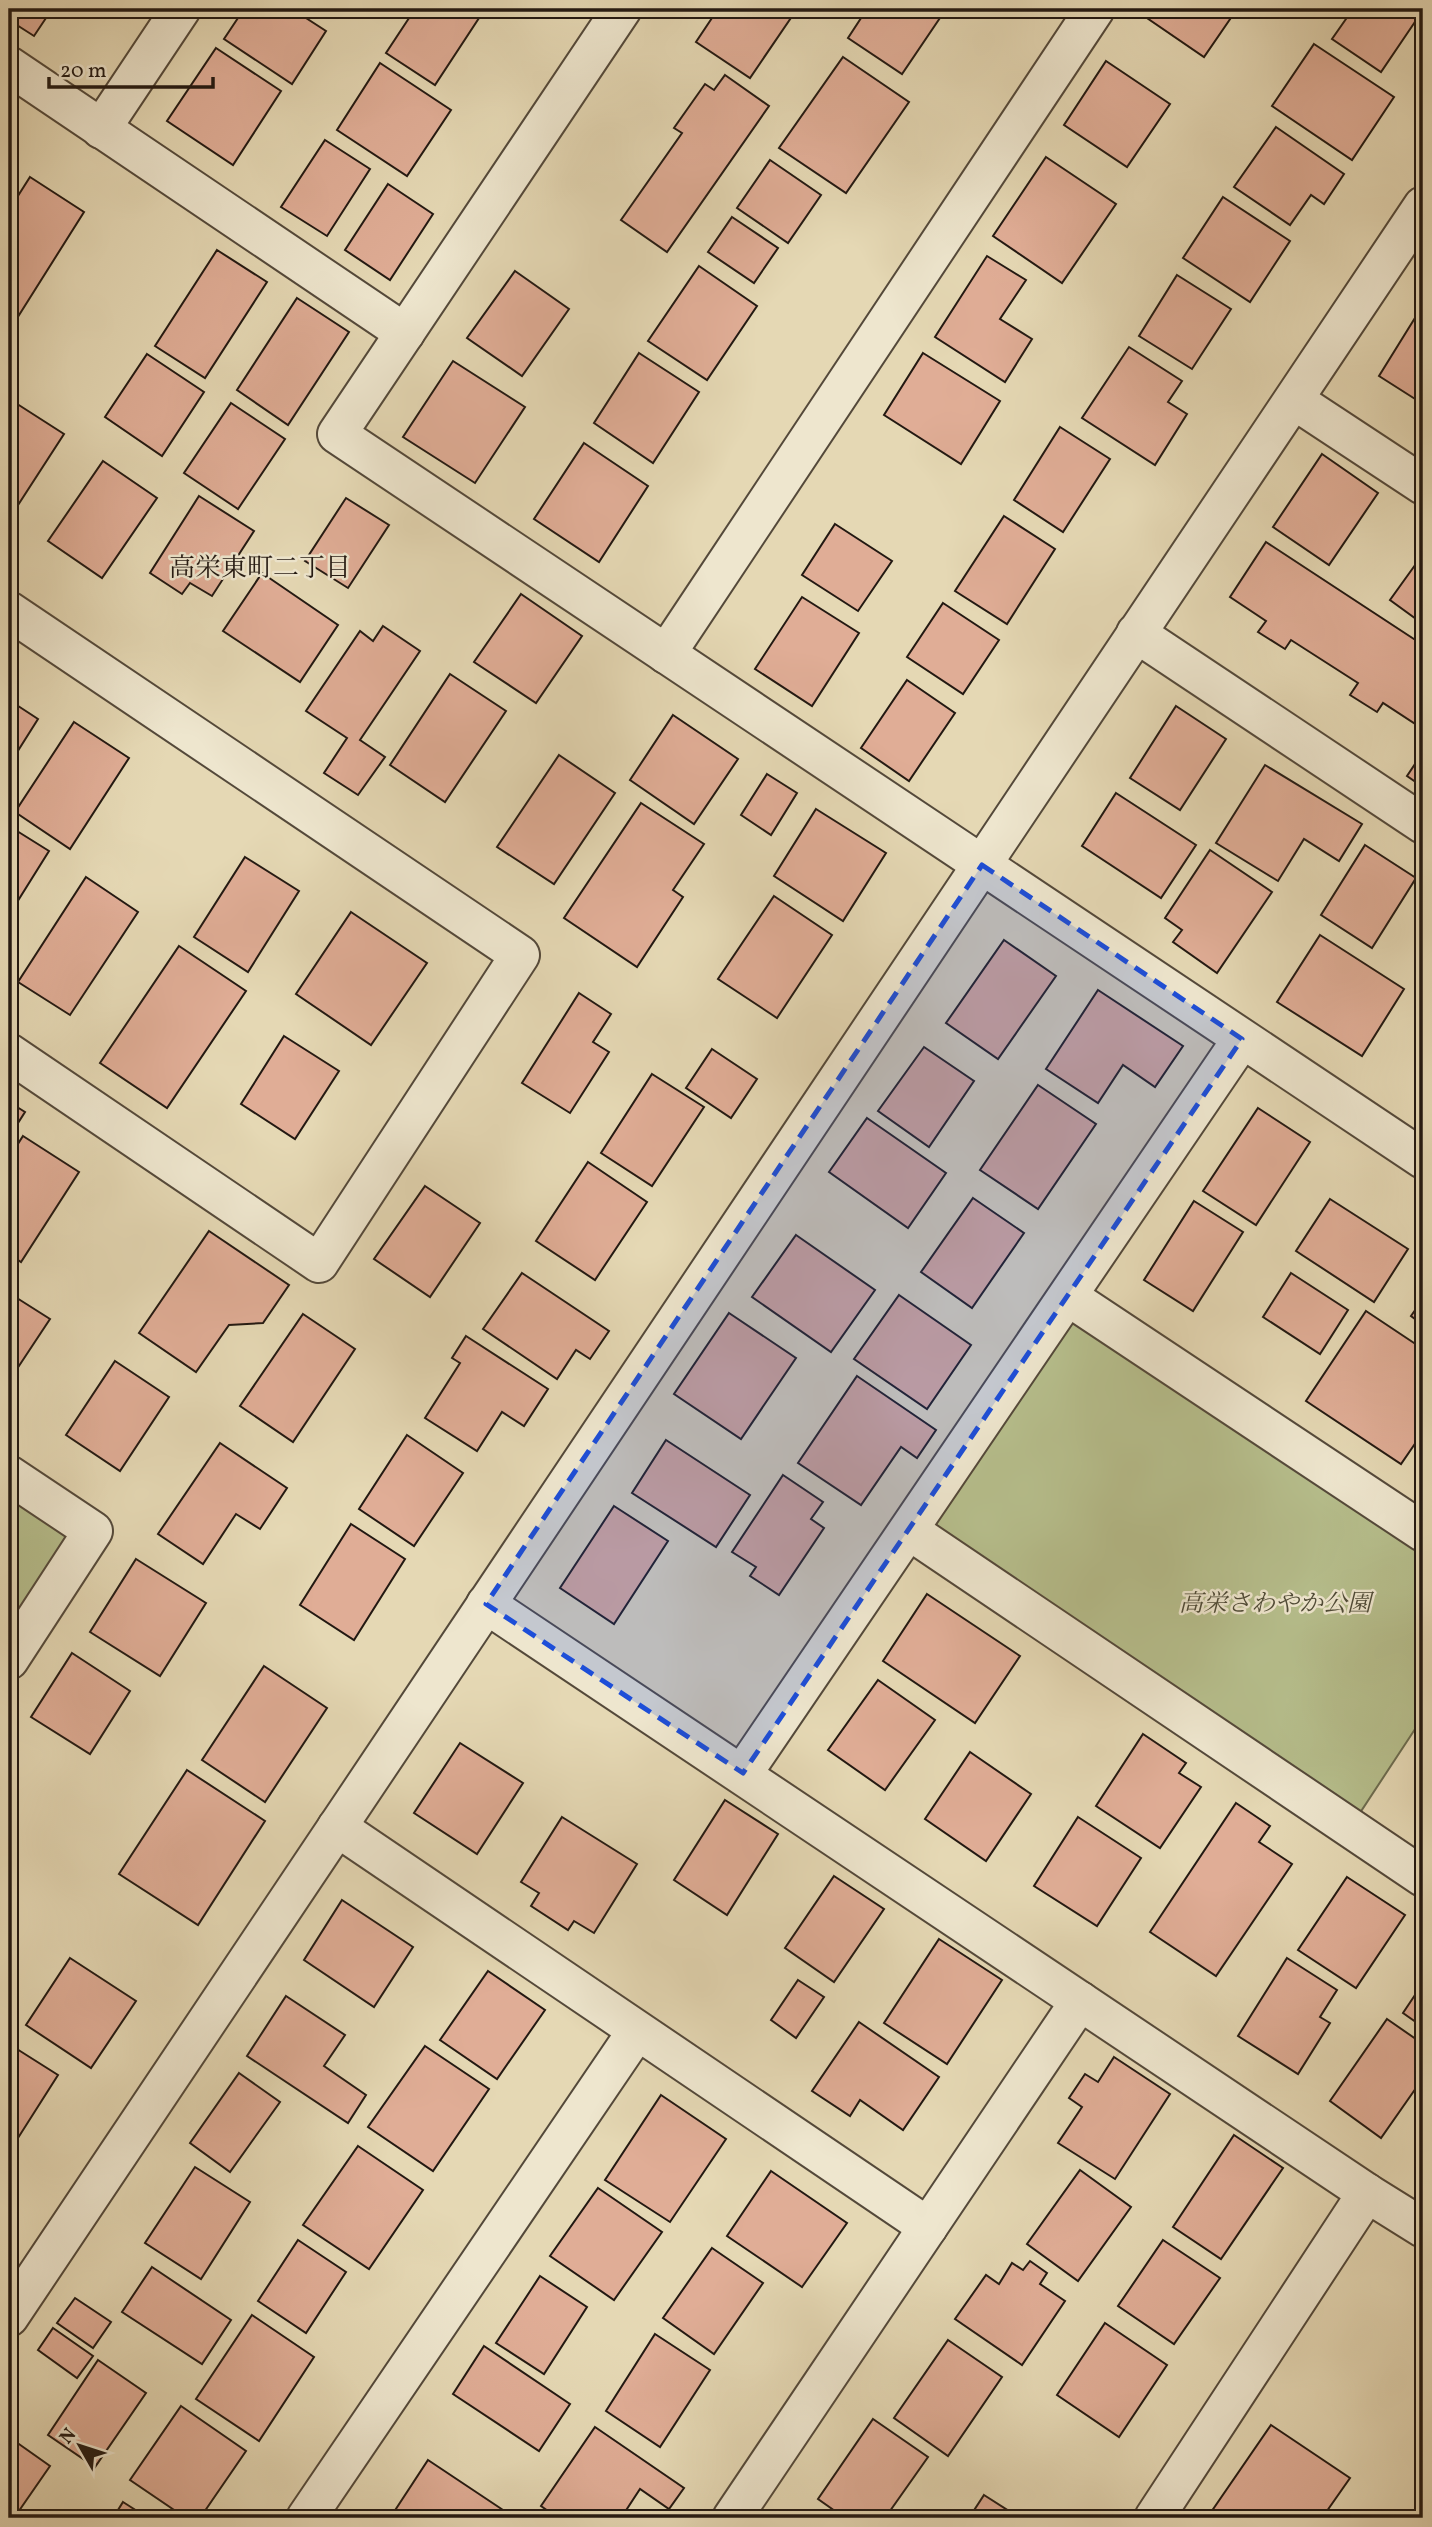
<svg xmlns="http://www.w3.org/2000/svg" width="1432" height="2527" viewBox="0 0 1432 2527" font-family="Vollkorn,'Noto Serif JP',serif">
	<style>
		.green { fill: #b6be8c; stroke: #6c6c4f; stroke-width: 2 }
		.building { fill: #e0ad96; stroke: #231912; stroke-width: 2 }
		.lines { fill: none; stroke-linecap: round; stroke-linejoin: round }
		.street-casing { stroke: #54493a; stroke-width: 42 }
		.street { stroke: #eee6ce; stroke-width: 38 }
		.marked { fill: #1d4ed8; fill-opacity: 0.2; stroke: #1d4ed8; stroke-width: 5; stroke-dasharray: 14 9; stroke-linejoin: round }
		.labels { text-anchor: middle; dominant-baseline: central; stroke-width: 5; stroke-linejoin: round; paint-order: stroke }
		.park-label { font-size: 24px; font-style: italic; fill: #4f4b37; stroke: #eee6ce }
		.neighbourhood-label { font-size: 26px; fill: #231912; stroke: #eee6ce }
	</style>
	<rect width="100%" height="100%" fill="#e5d8b4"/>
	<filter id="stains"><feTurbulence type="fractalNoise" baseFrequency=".00286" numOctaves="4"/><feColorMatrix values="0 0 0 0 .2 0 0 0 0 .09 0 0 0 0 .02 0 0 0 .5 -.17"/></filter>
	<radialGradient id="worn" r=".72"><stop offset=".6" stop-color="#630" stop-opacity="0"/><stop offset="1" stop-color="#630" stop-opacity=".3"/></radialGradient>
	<g class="green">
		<polygon points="1069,1297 1423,1532 1423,1717 1350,1828 910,1531"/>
		<polygon points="9,1475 93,1531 9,1660"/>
	</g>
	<g class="building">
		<polygon points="9,9 52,9 34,36 9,20"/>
		<polygon points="244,9 292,9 326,31 292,84 224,39"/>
		<polygon points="415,9 465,9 479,18 435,85 386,53"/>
		<polygon points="718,9 797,9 750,78 696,42"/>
		<polygon points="867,9 946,9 902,74 848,38"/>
		<polygon points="1149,9 1237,9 1204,57 1144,16"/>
		<polygon points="1353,9 1423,9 1423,10 1381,72 1332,39"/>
		<polygon points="1314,44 1394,97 1352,160 1272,106"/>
		<polygon points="216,48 281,91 233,165 167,121"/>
		<polygon points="843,57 909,102 846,193 779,148"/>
		<polygon points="1106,61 1170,104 1127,167 1064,125"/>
		<polygon points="380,63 451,110 407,176 337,130"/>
		<polygon points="725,75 769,106 667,252 621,220 682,133 674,128 705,84 714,90"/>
		<polygon points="1276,127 1344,174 1324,204 1311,195 1290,225 1234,187"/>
		<polygon points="325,140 370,169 327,236 281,207"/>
		<polygon points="1046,157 1116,204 1062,283 993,236"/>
		<polygon points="770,160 821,195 788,243 737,208"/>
		<polygon points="30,177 84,212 9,331 9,210"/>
		<polygon points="388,184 433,214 390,280 345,250"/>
		<polygon points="1223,197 1290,241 1250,302 1183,258"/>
		<polygon points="732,217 778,248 754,283 708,252"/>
		<polygon points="217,250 267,282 205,378 155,346"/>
		<polygon points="987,256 1026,280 1000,319 1032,339 1005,382 935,337"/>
		<polygon points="699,266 757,306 707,380 648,341"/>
		<polygon points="515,271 569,309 522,376 467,338"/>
		<polygon points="1177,275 1231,309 1192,369 1139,336"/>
		<polygon points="297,298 349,332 288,425 237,390"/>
		<polygon points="1423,305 1423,404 1379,376"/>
		<polygon points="1129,347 1182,381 1168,402 1187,414 1155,465 1082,418"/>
		<polygon points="639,353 699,392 653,463 594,423"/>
		<polygon points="923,353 1000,401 961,464 884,415"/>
		<polygon points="147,354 204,392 162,456 105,417"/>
		<polygon points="453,361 525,407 475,483 403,437"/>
		<polygon points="11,400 64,434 9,519 9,404"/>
		<polygon points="231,403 285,439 238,509 184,473"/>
		<polygon points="1060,427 1110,459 1063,532 1014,500"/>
		<polygon points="584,443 648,486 599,562 534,519"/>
		<polygon points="1322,454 1378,493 1329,565 1273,527"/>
		<polygon points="103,461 157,498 102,578 48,541"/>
		<polygon points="199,496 254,531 212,596 190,583 182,594 150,573"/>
		<polygon points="346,498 389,525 348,588 305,561"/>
		<polygon points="1004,516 1055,549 1007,624 955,591"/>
		<polygon points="835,524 892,561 858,611 802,575"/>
		<polygon points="1266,542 1423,645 1423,722 1420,727 1383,703 1377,712 1350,695 1358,683 1291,640 1285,649 1258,632 1266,621 1230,597"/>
		<polygon points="1423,554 1423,624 1390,600"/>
		<polygon points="262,573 338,625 300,682 223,631"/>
		<polygon points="521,594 582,636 536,703 474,662"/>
		<polygon points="802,597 859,633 812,706 755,669"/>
		<polygon points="943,603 999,640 963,694 907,657"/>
		<polygon points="383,626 420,651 360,740 385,757 358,795 324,773 347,738 306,711 360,631 373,641"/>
		<polygon points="450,674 506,711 445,802 390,765"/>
		<polygon points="907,680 955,713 909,781 861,748"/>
		<polygon points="9,700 38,719 9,765"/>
		<polygon points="1176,706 1226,739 1180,810 1130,778"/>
		<polygon points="673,715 738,759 694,824 630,780"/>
		<polygon points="74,722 129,758 70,849 15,812"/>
		<polygon points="1423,752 1423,787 1407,776"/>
		<polygon points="559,755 615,793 554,884 497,847"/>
		<polygon points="1265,765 1362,824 1339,861 1304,839 1278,881 1216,843"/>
		<polygon points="767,774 797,793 771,835 741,815"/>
		<polygon points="1116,793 1196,845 1161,898 1082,846"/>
		<polygon points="641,803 704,844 673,890 683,897 637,967 564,918"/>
		<polygon points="816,809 886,853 843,921 774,876"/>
		<polygon points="9,826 49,851 9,915"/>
		<polygon points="1365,845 1416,878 1372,948 1321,915"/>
		<polygon points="1210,850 1272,892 1217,973 1173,942 1182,930 1165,918"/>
		<polygon points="245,857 299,891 248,972 194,937"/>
		<polygon points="86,877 138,912 70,1015 18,982"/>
		<polygon points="774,896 832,935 777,1018 718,979"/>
		<polygon points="351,912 427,963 371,1045 296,994"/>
		<polygon points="1320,935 1404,989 1362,1056 1277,1002"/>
		<polygon points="1004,940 1056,976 998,1059 946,1023"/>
		<polygon points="179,946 246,991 167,1108 100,1063"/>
		<polygon points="1098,990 1183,1046 1155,1087 1123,1065 1098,1103 1046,1069"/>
		<polygon points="579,993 611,1014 593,1042 609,1052 570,1113 522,1083"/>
		<polygon points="284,1036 339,1071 295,1139 241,1104"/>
		<polygon points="924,1047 974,1081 929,1147 878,1111"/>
		<polygon points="712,1049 757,1079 731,1118 686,1088"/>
		<polygon points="652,1074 704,1107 652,1186 601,1153"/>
		<polygon points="1038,1085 1096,1124 1038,1209 980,1170"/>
		<polygon points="9,1102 25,1112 9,1137"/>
		<polygon points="1258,1108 1310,1142 1256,1225 1203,1191"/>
		<polygon points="867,1118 946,1173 908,1228 829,1172"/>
		<polygon points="23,1136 79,1172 21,1262 9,1254 9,1158"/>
		<polygon points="588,1162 647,1202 595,1280 536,1241"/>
		<polygon points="425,1186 480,1223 430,1297 374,1259"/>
		<polygon points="973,1198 1024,1233 972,1308 921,1272"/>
		<polygon points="1330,1199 1408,1249 1374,1302 1296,1251"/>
		<polygon points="1194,1201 1243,1232 1193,1311 1144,1280"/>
		<polygon points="209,1231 289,1285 263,1323 229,1325 196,1372 139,1333"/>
		<polygon points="796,1235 875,1290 831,1352 752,1297"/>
		<polygon points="522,1273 609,1331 590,1359 576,1350 557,1379 483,1329"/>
		<polygon points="1291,1273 1348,1310 1320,1354 1263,1317"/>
		<polygon points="9,1293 50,1319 9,1381"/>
		<polygon points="899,1295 971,1345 927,1409 854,1359"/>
		<polygon points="1423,1299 1423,1325 1411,1316"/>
		<polygon points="1366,1311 1423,1349 1423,1432 1401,1464 1306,1401"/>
		<polygon points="729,1313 796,1358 741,1439 674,1394"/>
		<polygon points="303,1314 355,1349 293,1442 240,1406"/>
		<polygon points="466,1336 548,1389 524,1426 502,1412 477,1451 425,1418 460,1363 452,1358"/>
		<polygon points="115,1361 169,1397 120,1471 66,1435"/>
		<polygon points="857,1376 936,1430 917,1458 901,1447 861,1505 798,1463"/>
		<polygon points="407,1435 463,1473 414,1546 359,1509"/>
		<polygon points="666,1440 750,1495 716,1547 632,1493"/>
		<polygon points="220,1443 287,1488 260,1529 236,1514 203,1564 158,1534"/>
		<polygon points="783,1475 823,1502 811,1519 824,1528 779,1595 750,1576 756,1567 732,1552"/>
		<polygon points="614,1506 668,1541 614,1624 560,1588"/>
		<polygon points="351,1524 405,1559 354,1640 300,1605"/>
		<polygon points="136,1559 206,1603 160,1676 90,1632"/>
		<polygon points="927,1594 1020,1656 975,1723 883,1661"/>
		<polygon points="72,1653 130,1691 90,1754 31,1717"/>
		<polygon points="264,1666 327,1708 265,1802 202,1760"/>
		<polygon points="878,1680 935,1720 885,1790 828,1750"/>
		<polygon points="1143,1734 1186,1763 1179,1773 1201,1787 1160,1848 1096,1806"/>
		<polygon points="460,1743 523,1783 477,1854 414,1813"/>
		<polygon points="970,1752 1031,1794 986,1861 925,1819"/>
		<polygon points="187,1770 265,1821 198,1925 119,1874"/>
		<polygon points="725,1800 778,1834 727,1915 674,1880"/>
		<polygon points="1236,1803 1270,1826 1259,1842 1292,1864 1216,1976 1150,1932"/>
		<polygon points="562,1817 637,1864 594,1933 574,1921 568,1930 531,1906 539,1893 521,1882"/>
		<polygon points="1078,1817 1141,1858 1097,1926 1034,1886"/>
		<polygon points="834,1876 884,1909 834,1982 785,1948"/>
		<polygon points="1347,1877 1405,1915 1356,1988 1298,1950"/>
		<polygon points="342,1900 413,1947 374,2007 304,1960"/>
		<polygon points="939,1939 1002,1980 947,2064 884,2023"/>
		<polygon points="70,1958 136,2001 91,2068 26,2025"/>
		<polygon points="1287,1958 1337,1990 1320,2017 1330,2023 1298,2074 1238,2036"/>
		<polygon points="488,1971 545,2010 497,2079 440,2040"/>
		<polygon points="798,1980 824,1997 796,2038 771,2020"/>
		<polygon points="1423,1983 1423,2027 1403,2013"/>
		<polygon points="286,1996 345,2035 324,2066 366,2095 348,2123 247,2056"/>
		<polygon points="1387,2019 1423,2044 1423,2078 1381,2138 1330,2101"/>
		<polygon points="859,2022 939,2077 903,2130 860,2100 850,2116 812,2091"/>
		<polygon points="9,2044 58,2075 11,2149 9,2147"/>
		<polygon points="425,2046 489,2089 433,2171 368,2127"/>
		<polygon points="1114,2057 1170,2094 1115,2179 1058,2143 1082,2107 1069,2098 1085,2074 1098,2082"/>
		<polygon points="239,2073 280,2102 230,2172 190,2143"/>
		<polygon points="661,2095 726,2139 670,2222 605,2180"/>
		<polygon points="1234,2135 1283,2168 1221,2259 1173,2227"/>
		<polygon points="358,2146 423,2190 369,2269 303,2225"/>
		<polygon points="195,2167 250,2202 201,2279 145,2243"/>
		<polygon points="1080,2170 1131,2207 1078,2281 1027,2244"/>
		<polygon points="771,2171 847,2223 802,2287 727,2236"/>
		<polygon points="598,2188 662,2232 614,2300 550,2256"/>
		<polygon points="298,2240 346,2272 306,2333 258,2301"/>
		<polygon points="1163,2240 1220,2278 1174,2344 1118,2306"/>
		<polygon points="712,2248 763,2283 714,2354 663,2318"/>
		<polygon points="1030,2261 1047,2273 1040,2284 1065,2301 1022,2365 955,2319 986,2275 999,2284 1012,2263 1023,2270"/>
		<polygon points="152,2267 231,2320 202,2364 122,2312"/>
		<polygon points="540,2276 587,2307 544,2374 496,2343"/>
		<polygon points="75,2298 111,2322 93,2348 57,2323"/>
		<polygon points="252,2315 314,2357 259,2441 196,2399"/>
		<polygon points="1105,2323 1167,2365 1119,2437 1057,2395"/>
		<polygon points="53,2328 93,2356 77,2378 38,2350"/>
		<polygon points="655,2334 710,2370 660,2447 606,2411"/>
		<polygon points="948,2340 1002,2377 948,2456 894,2418"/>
		<polygon points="484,2346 570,2404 539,2451 453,2394"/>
		<polygon points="98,2360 146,2393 95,2467 48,2435"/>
		<polygon points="181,2406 246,2451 200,2518 186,2518 130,2480"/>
		<polygon points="873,2419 928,2457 885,2518 845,2518 818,2499"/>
		<polygon points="1271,2425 1350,2478 1322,2518 1315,2518 1305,2511 1300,2518 1207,2518"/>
		<polygon points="595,2427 684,2488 669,2509 640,2489 621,2518 558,2518 541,2506"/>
		<polygon points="9,2437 50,2466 14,2518 9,2518"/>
		<polygon points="428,2460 512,2516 510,2518 390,2518"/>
		<polygon points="984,2495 1020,2518 969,2518"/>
		<polygon points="123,2502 148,2518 113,2518"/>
	</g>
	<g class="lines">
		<defs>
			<g id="street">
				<polyline points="622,9 337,434 1423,1159"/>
				<polyline points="9,66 405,333"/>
				<polyline points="101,129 181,9"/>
				<polyline points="1294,400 1423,485"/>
				<polyline points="9,611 520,955 319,1263 9,1053"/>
				<polyline points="1136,633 1423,824"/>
				<polyline points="666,654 1095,9"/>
				<polyline points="1069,1297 1423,1532"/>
				<polyline points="9,1475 93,1531 9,1660"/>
				<polyline points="910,1531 1423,1877"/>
				<polyline points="486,1604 1367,2193 1423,2228"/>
				<polyline points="743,1773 1242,1039"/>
				<polyline points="337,1827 928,2227"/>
				<polyline points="9,2317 1423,206"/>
				<polyline points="306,2518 637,2031"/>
				<polyline points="732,2518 1080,2001"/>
				<polyline points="1154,2518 1367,2193"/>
			</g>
		</defs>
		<use href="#street" class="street-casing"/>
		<use href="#street" class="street"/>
	</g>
	<path class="marked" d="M982,865L1242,1039L743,1773L486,1604Z"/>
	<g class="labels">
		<g class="park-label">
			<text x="1275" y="1605">高栄さわやか公園</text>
		</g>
		<g class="neighbourhood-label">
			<text x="260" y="569">高栄東町二丁目</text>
		</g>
	</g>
	<rect width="1432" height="2527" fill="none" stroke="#e5d8b4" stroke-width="35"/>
	<rect x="10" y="10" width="1411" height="2506" fill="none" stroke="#231912" stroke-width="3.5"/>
	<rect x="18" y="18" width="1397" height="2492" fill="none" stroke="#231912" stroke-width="2"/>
	<g transform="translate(80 2446) rotate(309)" stroke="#eee6ce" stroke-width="5" paint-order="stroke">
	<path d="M0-5L12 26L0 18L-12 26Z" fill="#231912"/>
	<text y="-10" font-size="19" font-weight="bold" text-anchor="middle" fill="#231912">N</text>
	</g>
	<path d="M49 77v10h164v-10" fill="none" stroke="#231912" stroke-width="3.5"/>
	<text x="60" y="77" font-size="21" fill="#231912" stroke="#eee6ce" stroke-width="5" paint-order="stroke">20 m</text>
	<rect width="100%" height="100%" filter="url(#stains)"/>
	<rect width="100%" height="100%" fill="url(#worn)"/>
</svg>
